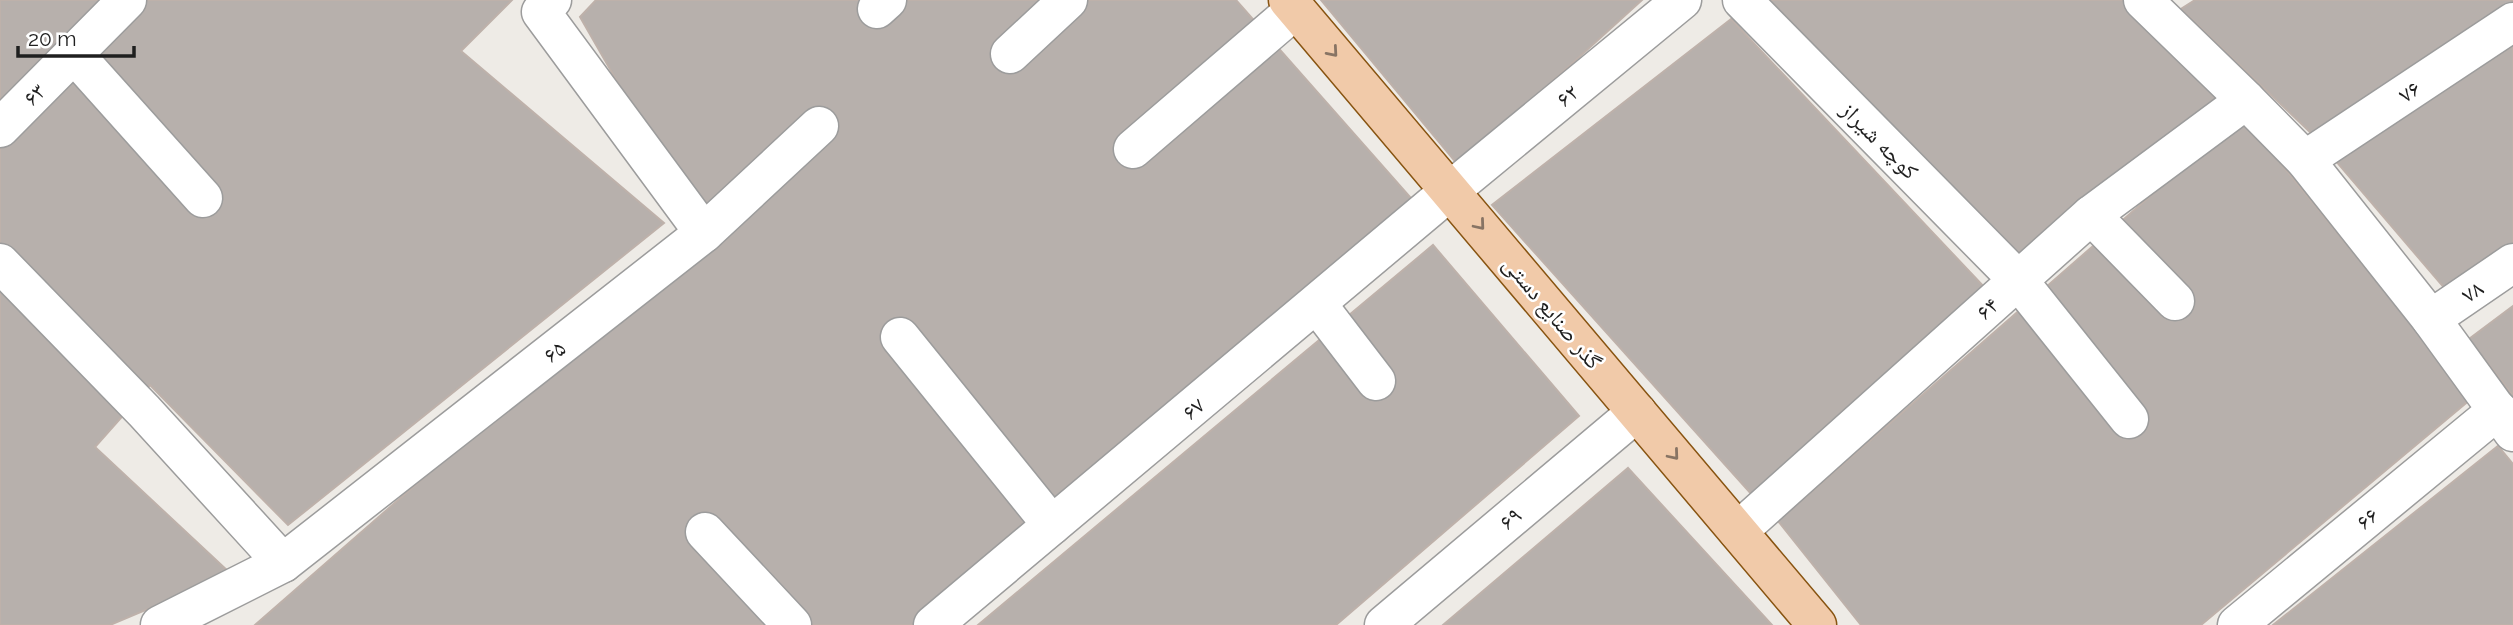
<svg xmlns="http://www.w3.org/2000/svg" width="2513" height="625" viewBox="0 0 2513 625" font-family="Raleway,'Noto Naskh Arabic',sans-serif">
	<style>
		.building { fill: #b7b0ac; stroke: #beb1aa; stroke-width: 2 }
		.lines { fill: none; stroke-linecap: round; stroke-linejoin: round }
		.minor-casing { stroke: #9c9c9c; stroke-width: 41 }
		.major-casing { stroke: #885411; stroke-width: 41 }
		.minor { stroke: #fff; stroke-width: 38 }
		.major { stroke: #f1caa9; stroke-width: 38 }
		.oneway { stroke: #887464 }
		.labels { text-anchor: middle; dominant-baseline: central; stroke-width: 5; stroke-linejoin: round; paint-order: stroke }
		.street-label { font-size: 23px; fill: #1f1f1f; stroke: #fff }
	</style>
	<rect width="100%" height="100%" fill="#eeebe6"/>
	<g class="building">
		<polygon points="0,0 512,0 461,51 664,223 288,525 150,385 95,447 231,574 110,625 0,625"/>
		<polygon points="596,0 1236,0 1424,213 932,625 255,625 704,233 580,17"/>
		<polygon points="1321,0 1642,0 1459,166"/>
		<polygon points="1769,0 2128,0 2225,102 2024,259"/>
		<polygon points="2195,0 2513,0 2513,3 2312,134 2181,9"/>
		<polygon points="1731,19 1986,289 1754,497 1492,205"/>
		<polygon points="2513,45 2513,244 2446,290 2335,160"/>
		<polygon points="2242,116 2472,398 2201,625 1861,625 1778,521"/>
		<polygon points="1433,245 1579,416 1336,625 978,625"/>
		<polygon points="2513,306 2513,396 2469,339"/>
		<polygon points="2498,446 2513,464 2513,625 2273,625"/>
		<polygon points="1628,468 1772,625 1443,625"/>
	</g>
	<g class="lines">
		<defs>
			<g id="minor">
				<polyline points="1742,0 2018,280 2129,419"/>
				<polyline points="2143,0 2246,100 2305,160 2431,319 2513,432"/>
				<polyline points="877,9 887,0"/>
				<polyline points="74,54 203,198"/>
				<polyline points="1010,54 1068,0"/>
				<polyline points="0,128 127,0"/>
				<polyline points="1133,149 1296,9"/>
				<polyline points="2305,160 2513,22"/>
				<polyline points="2091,215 2175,301"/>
				<polyline points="704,233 819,126"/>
				<polyline points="0,263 144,411 283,563"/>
				<polyline points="1317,304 1376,381"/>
				<polyline points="2431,319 2513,263"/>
				<polyline points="900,337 1052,525"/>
				<polyline points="1738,531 2091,215 2246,100"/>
				<polyline points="705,532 792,625"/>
				<polyline points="160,625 283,563 704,233 541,12 552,0"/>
				<polyline points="933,625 1451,190 1682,0"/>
				<polyline points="1384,625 1637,412"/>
				<polyline points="2237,625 2498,410"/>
			</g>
			<polyline id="major" points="1288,0 1817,625"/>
		</defs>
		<use href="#minor" class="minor-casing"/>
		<use href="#major" class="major-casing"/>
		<use href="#minor" class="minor"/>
		<use href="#major" class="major"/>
	</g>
	<defs><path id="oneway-chevron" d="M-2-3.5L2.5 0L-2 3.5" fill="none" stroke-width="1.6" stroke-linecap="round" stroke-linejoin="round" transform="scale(1.75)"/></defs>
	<g class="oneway">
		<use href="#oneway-chevron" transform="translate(1333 52) rotate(49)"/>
		<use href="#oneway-chevron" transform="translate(1480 225) rotate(50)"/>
		<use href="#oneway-chevron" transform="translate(1674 455) rotate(50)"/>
	</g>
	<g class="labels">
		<g class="street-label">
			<text transform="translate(2409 91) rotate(-34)">۷۶</text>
			<text transform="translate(34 94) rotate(-45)">۶۳</text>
			<text transform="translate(1567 95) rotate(-40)">۶۲</text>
			<text transform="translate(1880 140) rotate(45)">کوچه شیراز</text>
			<text transform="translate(2472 291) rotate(-34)">۷۸</text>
			<text transform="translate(1987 308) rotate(-42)">۶۴</text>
			<text transform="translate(1553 312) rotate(50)">گذر صنایع دستی</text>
			<text transform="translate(554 351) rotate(-38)">۶۵</text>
			<text transform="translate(1193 408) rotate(-40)">۶۷</text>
			<text transform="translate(1510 518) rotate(-40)">۶۹</text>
			<text transform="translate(2367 518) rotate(-39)">۶۶</text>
		</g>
	</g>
	<path d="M18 46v10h116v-10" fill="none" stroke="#1f1f1f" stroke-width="3.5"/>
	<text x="28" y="46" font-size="21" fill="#1f1f1f" stroke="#ffffff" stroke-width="5" paint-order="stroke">20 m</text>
</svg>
